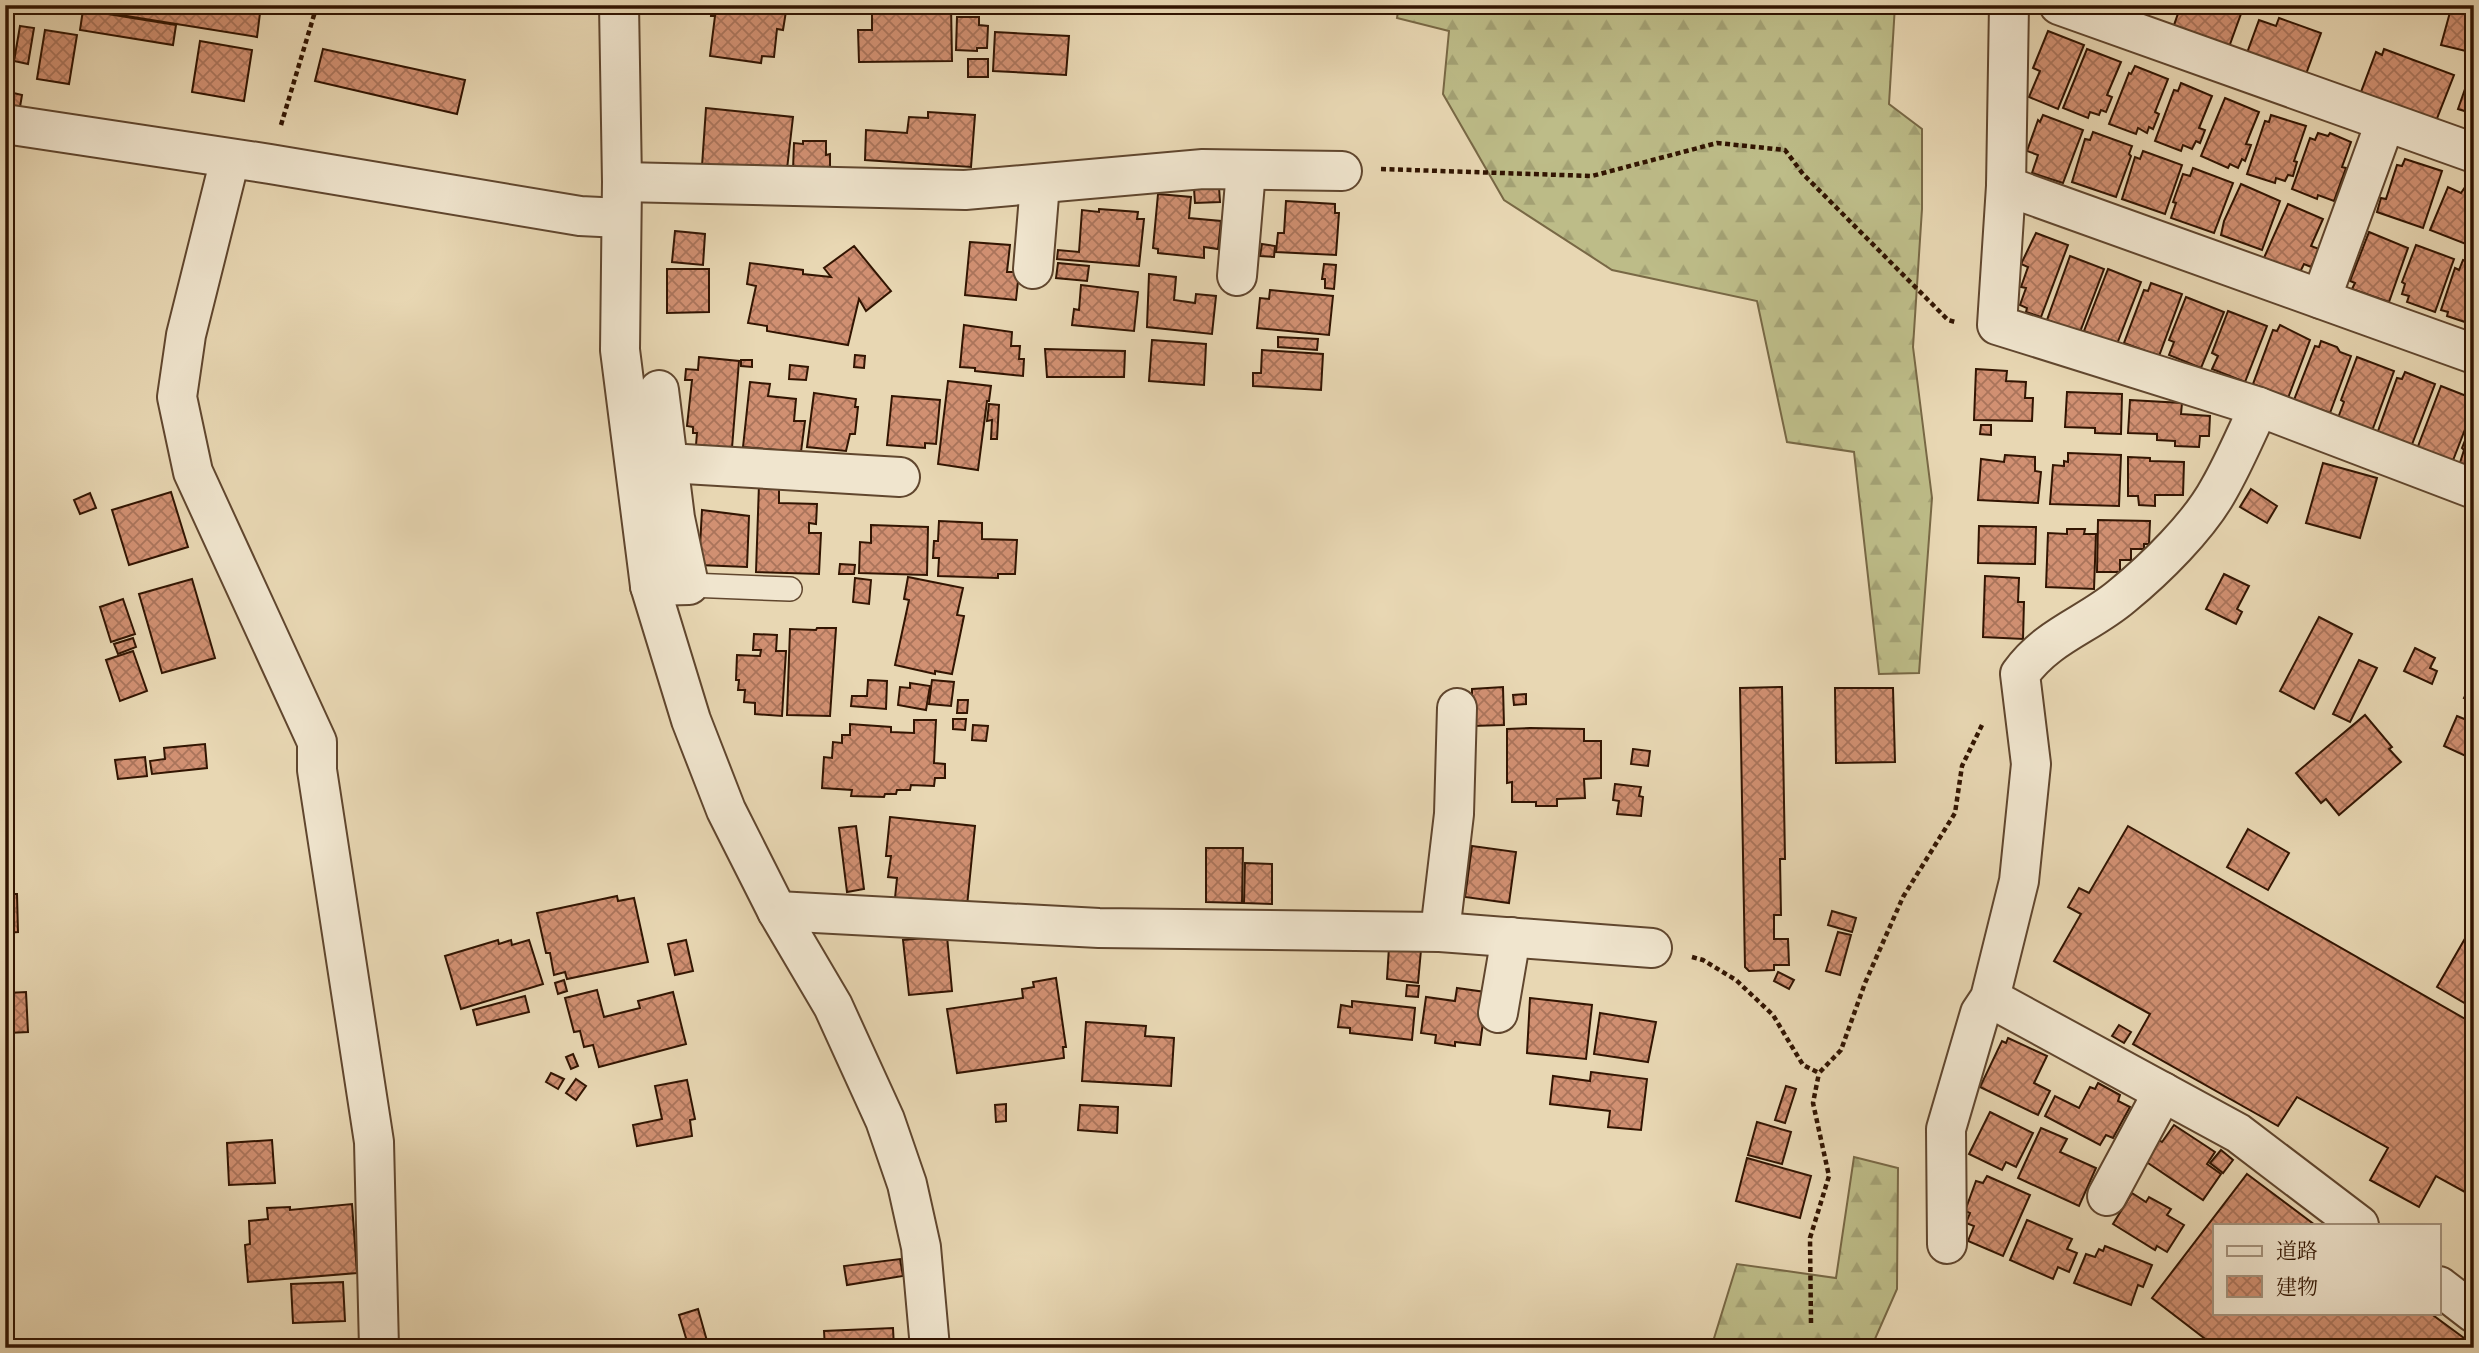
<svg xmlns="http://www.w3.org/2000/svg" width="2479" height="1353" viewBox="0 0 2479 1353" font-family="'IM FELL English','Noto Serif JP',serif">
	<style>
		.forest { fill: url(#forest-firs); stroke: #786845; stroke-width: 2 }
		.building { fill: url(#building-cross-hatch); stroke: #321502; stroke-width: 2 }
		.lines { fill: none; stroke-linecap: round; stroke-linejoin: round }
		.service-casing { stroke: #60462e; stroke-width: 26 }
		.minor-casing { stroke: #60462e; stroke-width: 42 }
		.tertiary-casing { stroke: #60462e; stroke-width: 42 }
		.path { stroke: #321502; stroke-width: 4.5; stroke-dasharray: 5 3.5; stroke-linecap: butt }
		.service { stroke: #f0e5ce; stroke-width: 23 }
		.minor { stroke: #f0e5ce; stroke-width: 38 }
		.tertiary { stroke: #f0e5ce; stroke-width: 38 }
	</style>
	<defs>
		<pattern id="forest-firs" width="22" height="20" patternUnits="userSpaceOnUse" patternTransform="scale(1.75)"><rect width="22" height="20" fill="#bdbc88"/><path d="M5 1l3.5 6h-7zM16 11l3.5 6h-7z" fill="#a3a174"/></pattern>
		<pattern id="building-cross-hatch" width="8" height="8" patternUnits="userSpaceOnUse" patternTransform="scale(1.75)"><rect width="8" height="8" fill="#d19072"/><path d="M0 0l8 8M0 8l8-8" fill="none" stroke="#aa745b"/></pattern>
	</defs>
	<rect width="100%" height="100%" fill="#e8d7b3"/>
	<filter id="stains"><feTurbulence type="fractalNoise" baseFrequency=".00286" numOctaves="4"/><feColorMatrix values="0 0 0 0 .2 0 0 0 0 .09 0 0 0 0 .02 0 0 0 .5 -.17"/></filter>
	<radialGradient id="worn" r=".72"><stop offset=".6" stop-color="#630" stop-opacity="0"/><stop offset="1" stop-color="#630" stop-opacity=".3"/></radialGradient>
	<g class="forest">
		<polygon points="1399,5 1895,5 1889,104 1922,129 1922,209 1913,347 1932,498 1919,673 1879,674 1854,452 1787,442 1757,301 1612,270 1504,200 1443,94 1449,31 1397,18"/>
		<polygon points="1854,1157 1898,1168 1897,1289 1871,1348 1711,1348 1737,1264 1836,1278"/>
	</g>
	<g class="building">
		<polygon points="58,5 261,5 257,37"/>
		<polygon points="712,5 787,5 783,30 777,29 774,57 762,56 761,63 710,56 715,16 711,16"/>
		<polygon points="869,5 951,5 952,61 859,62 858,30 872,30 872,8 869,8"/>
		<polygon points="2181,5 2226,5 2242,11 2229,47 2173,28"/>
		<polygon points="2452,5 2474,5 2474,53 2441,45"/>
		<polygon points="83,10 176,25 173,45 80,30"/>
		<polygon points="957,17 979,17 979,25 988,26 987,48 977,48 977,51 956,50"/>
		<polygon points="2279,18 2321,33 2306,74 2247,53 2259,20 2276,26"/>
		<polygon points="20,26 34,28 28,64 14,61"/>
		<polygon points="45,30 77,35 69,84 37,79"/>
		<polygon points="2048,31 2084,45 2058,109 2029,97 2040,71 2033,68"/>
		<polygon points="995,32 1069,36 1066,75 993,71"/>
		<polygon points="200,41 252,50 244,101 192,92"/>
		<polygon points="323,49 465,80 457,114 315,81"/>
		<polygon points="2087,49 2121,62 2107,95 2112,97 2106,112 2101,110 2099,115 2090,112 2088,118 2063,108"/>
		<polygon points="2384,49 2454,75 2436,121 2361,92 2376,52 2382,55"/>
		<rect x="968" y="59" width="20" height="18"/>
		<polygon points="2135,66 2168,79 2155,112 2159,114 2153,129 2149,127 2147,133 2138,128 2136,134 2109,124 2129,73 2131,74"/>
		<polygon points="2472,69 2474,69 2474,125 2467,123 2471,113 2458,109"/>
		<polygon points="2181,83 2212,96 2199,128 2205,130 2200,143 2196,141 2192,149 2183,145 2181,151 2155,141 2174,90 2178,91"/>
		<polygon points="5,91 22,95 20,107 5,104"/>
		<polygon points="2225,98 2259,112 2246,144 2251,145 2245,161 2242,159 2238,168 2230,164 2228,168 2201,156"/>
		<polygon points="706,108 793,117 787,169 754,165 754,171 702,166"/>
		<polygon points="928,112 975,115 971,167 865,160 866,130 907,133 909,117 928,118"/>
		<polygon points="2043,115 2083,130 2063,183 2032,173 2038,155 2027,151 2038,120 2040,122"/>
		<polygon points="2271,115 2306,126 2294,161 2297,162 2293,176 2288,175 2285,181 2276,178 2275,183 2247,174 2265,121 2269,122"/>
		<polygon points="2093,132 2132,146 2129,154 2131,156 2116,197 2072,182 2085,139 2090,140"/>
		<polygon points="2318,133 2328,136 2330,133 2351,142 2342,167 2346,168 2334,201 2318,195 2317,199 2292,189 2310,138 2315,140"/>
		<polygon points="803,141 826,141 826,155 830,154 830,171 793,170 794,143 803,144"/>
		<polygon points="2143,151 2182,165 2165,214 2122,199 2135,157 2140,159"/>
		<polygon points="2405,159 2442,171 2423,228 2377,212 2381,198 2386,199 2397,165 2402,166"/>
		<polygon points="2193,168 2233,183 2214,233 2171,218 2176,203 2173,202 2183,174 2190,176"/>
		<polygon points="2470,180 2474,181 2474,239 2471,246 2430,230 2448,187 2461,193"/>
		<polygon points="2241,184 2280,201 2262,250 2221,235 2224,221"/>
		<polygon points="1219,187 1220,202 1195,203 1194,189"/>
		<polygon points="1158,194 1191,197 1189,218 1221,221 1218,249 1204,247 1204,258 1158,253 1158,249 1153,248"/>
		<polygon points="1286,201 1335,204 1335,213 1339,213 1336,255 1276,252 1278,233 1284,233"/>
		<polygon points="2288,204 2323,219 2311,246 2319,249 2311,267 2304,264 2298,276 2263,260"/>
		<polygon points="1099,209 1138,212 1137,219 1144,219 1139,266 1057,259 1058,250 1079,252 1082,210 1099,212"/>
		<polygon points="675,231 705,234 703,265 672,262"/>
		<polygon points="2369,232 2408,248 2389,302 2352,289 2355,283 2350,281"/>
		<polygon points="2036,233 2068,245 2041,317 2026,312 2027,308 2020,305 2026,288 2021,287 2028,267 2021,264"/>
		<polygon points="970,242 1010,245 1007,272 1019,272 1016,300 965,295"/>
		<polygon points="1262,244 1275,246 1274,257 1260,256"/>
		<polygon points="2416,245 2454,259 2435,312 2407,302 2409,296 2402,294 2405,284 2402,282"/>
		<polygon points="854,246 891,291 866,311 859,299 848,345 767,331 767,326 748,323 756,286 747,284 750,263 803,270 803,274 831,277 824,268"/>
		<polygon points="2070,256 2104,269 2080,332 2047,320"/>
		<polygon points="2463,260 2474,264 2474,325 2447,316 2448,312 2441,310 2455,268 2459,270"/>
		<polygon points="1058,263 1089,266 1087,281 1056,278"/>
		<polygon points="1324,264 1336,265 1334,289 1325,288 1325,279 1322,279"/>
		<polygon points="667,269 709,269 709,312 667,313"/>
		<polygon points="2108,269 2141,282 2117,344 2084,331"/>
		<polygon points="1149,274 1176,277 1174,300 1195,303 1196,294 1216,296 1212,334 1147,327"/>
		<polygon points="2151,283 2182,294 2159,356 2124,343 2144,290 2148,291"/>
		<polygon points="1081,285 1138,292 1134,331 1072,325 1074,309 1079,310"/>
		<polygon points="1270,290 1333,296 1329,335 1257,328 1260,298 1269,299"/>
		<polygon points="2186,297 2224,312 2201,368 2169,355 2174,342 2169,340"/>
		<polygon points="2228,311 2267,326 2245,382 2212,369 2218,356 2212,353"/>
		<polygon points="964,325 1012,332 1011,346 1020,346 1019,359 1024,359 1023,376 975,371 975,368 960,367"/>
		<polygon points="2280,325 2310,340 2288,398 2253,384 2273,330 2277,331"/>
		<polygon points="1278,337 1318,339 1317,350 1278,347"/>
		<polygon points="1152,340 1206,344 1204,385 1149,381"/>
		<polygon points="2321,341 2337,347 2340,352 2351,356 2330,413 2294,400 2315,346 2319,347"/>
		<polygon points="1045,349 1125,351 1124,377 1047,377"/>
		<polygon points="1262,350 1323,354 1321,390 1253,386 1253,373 1261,373"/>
		<polygon points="855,355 865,356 864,368 854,367"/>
		<polygon points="699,357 739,361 732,448 696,445 697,433 693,433 693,427 687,426 692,380 685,380 686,369 698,370"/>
		<polygon points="2357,357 2394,371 2372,431 2338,418 2344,402 2341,400"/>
		<polygon points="741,360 752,360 752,367 741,366"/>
		<polygon points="790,365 808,367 806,380 789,379"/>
		<polygon points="1976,369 2007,371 2006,381 2026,382 2025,398 2033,398 2032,421 1974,420"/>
		<polygon points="2405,372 2435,384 2411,447 2377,434 2397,378 2402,379"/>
		<polygon points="948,381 991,386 989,401 987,401 978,470 938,464"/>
		<polygon points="750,382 770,384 768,396 796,399 794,421 805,421 801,452 743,447"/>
		<polygon points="2441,386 2474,399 2474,406 2452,463 2417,449"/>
		<polygon points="2067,392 2122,394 2121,434 2095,433 2095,428 2065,427"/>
		<polygon points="814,393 856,399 855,407 858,407 855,434 850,434 846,451 807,447"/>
		<polygon points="892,396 940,400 936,444 925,443 925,448 887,445"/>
		<polygon points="2130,400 2182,403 2181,414 2210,416 2209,436 2200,436 2199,447 2175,446 2175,441 2157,440 2157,434 2128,433"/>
		<polygon points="989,404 999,405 997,439 991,439 992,420 987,421"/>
		<polygon points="2474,418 2474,472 2459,466 2464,450 2462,448"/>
		<polygon points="1981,425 1991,425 1991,435 1980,434"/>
		<polygon points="2068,453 2121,455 2119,506 2050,504 2053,465 2064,466 2064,461 2068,462"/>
		<polygon points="2005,455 2035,457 2035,471 2041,472 2038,503 1978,500 1981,459 2004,462"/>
		<polygon points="2128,457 2150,458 2150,461 2184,462 2183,495 2155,495 2155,506 2139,505 2138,496 2128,496"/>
		<polygon points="2323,463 2377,478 2360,538 2306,523"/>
		<polygon points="759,484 779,485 779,503 817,504 816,524 809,523 809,533 821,533 819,574 756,572"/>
		<polygon points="2251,489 2277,506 2267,523 2240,507"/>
		<polygon points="171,492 188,547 129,565 112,510"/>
		<polygon points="90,493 96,508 80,514 74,500"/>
		<polygon points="702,510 749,516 747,567 699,565"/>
		<polygon points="2098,520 2150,521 2149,544 2144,544 2144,549 2131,549 2131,560 2120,560 2120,572 2097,572"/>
		<polygon points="939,521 982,523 982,539 1017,540 1015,574 998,574 998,578 938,576 939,558 933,558 934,541 938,541"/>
		<polygon points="871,525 928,527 927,575 859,573 860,542 871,543"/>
		<polygon points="1979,526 2036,527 2035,564 1978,563"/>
		<polygon points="2067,529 2085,529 2084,534 2096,534 2094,589 2046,587 2048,533 2067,534"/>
		<polygon points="840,564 855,565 854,574 839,574"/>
		<polygon points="2224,574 2249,586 2237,609 2242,612 2236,624 2206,609"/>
		<polygon points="1985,576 2019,578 2018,602 2024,602 2023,639 1983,637"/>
		<polygon points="908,577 963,588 957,615 964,616 952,674 935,671 935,674 895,665 909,600 904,599"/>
		<polygon points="855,578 871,580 869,604 853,602"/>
		<polygon points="192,579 215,658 162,673 139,594"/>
		<polygon points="123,599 135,634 111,642 100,607"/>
		<polygon points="2319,617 2352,634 2314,709 2280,691"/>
		<polygon points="817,628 836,628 830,716 787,715 790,629 816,630"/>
		<polygon points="754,634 777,635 776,651 786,651 782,716 755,714 755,703 744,702 745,690 738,690 739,680 736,680 737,655 760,656 761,650 753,650"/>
		<polygon points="133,638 136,647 118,654 114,644"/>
		<polygon points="2415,648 2435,658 2430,668 2437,671 2432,684 2404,671"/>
		<polygon points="133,651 147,691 120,701 106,660"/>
		<polygon points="2359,660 2377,668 2350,722 2333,714"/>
		<polygon points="2474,679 2474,703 2464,698"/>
		<polygon points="868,680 887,681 886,709 851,706 852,696 867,696"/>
		<polygon points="932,680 954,682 951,706 929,704"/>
		<polygon points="910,683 930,686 926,710 898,705 900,687 910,688"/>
		<polygon points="1503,687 1504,725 1472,726 1472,689"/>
		<polygon points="1782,687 1785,859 1780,859 1781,915 1774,915 1774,939 1788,939 1789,965 1774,965 1774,970 1749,971 1745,967 1740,688"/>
		<polygon points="1835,688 1893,688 1895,762 1836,763"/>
		<polygon points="1526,694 1526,704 1514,705 1513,695"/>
		<polygon points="958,700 968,700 967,713 957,713"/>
		<polygon points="2365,715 2392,747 2389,749 2401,762 2339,815 2326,799 2321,803 2296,773"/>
		<polygon points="2457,716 2474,723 2474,749 2470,758 2444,746"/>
		<polygon points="953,719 966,719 965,730 953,729"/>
		<polygon points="914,720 936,720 934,763 945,764 945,778 935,778 934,786 911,785 910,790 897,790 896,794 885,794 884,797 851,796 852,790 822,788 824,757 832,758 833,742 842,743 842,735 850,735 850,724 891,727 891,732 914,733"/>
		<polygon points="973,725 988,726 986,741 972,740"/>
		<polygon points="1530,728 1584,729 1584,741 1601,741 1601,778 1584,779 1585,798 1557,799 1557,806 1536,806 1536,802 1512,802 1512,782 1507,783 1507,729"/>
		<polygon points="205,744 207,768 152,774 150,761 165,759 164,748"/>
		<polygon points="1633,749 1650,751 1648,766 1631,764"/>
		<polygon points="145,757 147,776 118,779 115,760"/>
		<polygon points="1615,784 1641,787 1639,796 1643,797 1641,816 1617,814 1619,801 1613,800"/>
		<polygon points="890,817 975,826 967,906 895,898 897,878 888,877 891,856 886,856"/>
		<polygon points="856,826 864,889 847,892 839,828"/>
		<polygon points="2128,826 2474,1024 2474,1197 2436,1176 2419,1207 2370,1180 2388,1148 2297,1097 2278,1126 2133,1044 2150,1014 2054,961 2081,914 2068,907 2079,888 2089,893"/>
		<polygon points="2248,829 2289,853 2268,890 2227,867"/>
		<polygon points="1472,846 1516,852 1509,903 1465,897"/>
		<polygon points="1206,848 1243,848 1242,903 1206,902"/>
		<polygon points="1245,863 1272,864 1272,904 1244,903"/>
		<polygon points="5,894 17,894 18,932 5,933"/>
		<polygon points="617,896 618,901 634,898 648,962 567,979 565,972 554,975 550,953 546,953 537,913"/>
		<polygon points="1832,911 1856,918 1852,932 1828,925"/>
		<polygon points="2474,923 2474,994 2468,1005 2437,987"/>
		<polygon points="1838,932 1851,935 1840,975 1826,971"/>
		<polygon points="947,936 952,991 909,995 903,940"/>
		<polygon points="498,940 499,944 511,940 512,945 529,940 543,984 461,1009 445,956"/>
		<polygon points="686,940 693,971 675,975 668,944"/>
		<polygon points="1389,947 1421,950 1418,983 1387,979"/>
		<polygon points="1778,972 1794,980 1789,989 1774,981"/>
		<polygon points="1056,978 1066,1047 1063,1047 1064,1058 957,1073 947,1009 1023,998 1022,989 1034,987 1033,982"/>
		<polygon points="564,980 567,991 558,994 555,983"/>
		<polygon points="1407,985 1419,986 1418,997 1406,996"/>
		<polygon points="1457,988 1485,992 1486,1000 1480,1045 1455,1042 1455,1046 1435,1043 1436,1035 1421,1033 1426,997 1455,1001"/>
		<polygon points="597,990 604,1017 640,1008 638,1001 673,992 686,1044 599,1067 593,1045 584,1047 580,1031 574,1032 565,998"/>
		<polygon points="26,992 28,1032 8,1033 7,993"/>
		<polygon points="525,996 529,1012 477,1025 473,1010"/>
		<polygon points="1530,998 1592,1005 1586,1059 1527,1053"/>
		<polygon points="1352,1001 1415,1008 1412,1040 1350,1033 1350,1028 1338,1027 1341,1005 1352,1007"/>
		<polygon points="1600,1013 1656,1022 1648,1062 1594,1054"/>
		<polygon points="1086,1022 1146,1026 1145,1036 1174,1038 1171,1086 1082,1081"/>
		<polygon points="2119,1025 2131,1032 2124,1043 2112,1036"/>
		<polygon points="2008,1038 2047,1056 2034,1083 2050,1091 2038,1115 1980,1087 2002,1041 2006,1043"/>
		<polygon points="573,1054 578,1066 571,1069 566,1057"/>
		<polygon points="1591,1072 1647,1079 1641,1130 1608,1127 1610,1111 1550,1104 1553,1076 1590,1081"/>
		<polygon points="551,1073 564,1079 558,1089 546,1082"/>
		<polygon points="576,1079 586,1086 576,1100 566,1093"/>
		<polygon points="687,1080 695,1119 690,1120 692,1136 637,1146 633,1125 662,1119 655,1086"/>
		<polygon points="2098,1083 2120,1095 2118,1101 2130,1107 2113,1138 2106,1135 2100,1145 2045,1116 2055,1096 2079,1108 2090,1087 2095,1089"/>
		<polygon points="1786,1086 1796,1089 1785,1123 1775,1120"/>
		<polygon points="1006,1104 1006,1121 996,1122 995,1105"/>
		<polygon points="1080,1105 1118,1107 1117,1133 1078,1130"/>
		<polygon points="1990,1112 2033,1133 2016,1167 2006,1162 2002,1170 1969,1154"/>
		<polygon points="1757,1122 1791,1132 1782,1164 1748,1155"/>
		<polygon points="2174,1125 2215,1152 2207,1164 2221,1174 2203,1200 2145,1161 2159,1140 2162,1142"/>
		<polygon points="2041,1128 2067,1139 2060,1152 2096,1168 2079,1206 2018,1178"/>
		<polygon points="272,1140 275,1183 229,1185 227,1143"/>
		<polygon points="2221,1150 2233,1160 2223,1173 2210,1163"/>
		<polygon points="1747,1158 1811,1176 1800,1218 1736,1201"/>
		<polygon points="2247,1174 2315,1225 2215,1225 2215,1313 2430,1313 2468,1341 2463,1348 2217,1348 2152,1298"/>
		<polygon points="1987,1176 2030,1195 2003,1256 1968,1241 1974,1226 1966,1223 1970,1213 1965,1211 1976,1181 1983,1183"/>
		<polygon points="2132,1193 2146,1202 2149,1197 2171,1209 2167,1215 2184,1225 2167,1252 2157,1246 2155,1250 2113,1224"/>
		<polygon points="352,1204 357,1273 248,1282 245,1245 250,1244 249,1221 268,1219 267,1208 290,1207 290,1210"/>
		<polygon points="2027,1220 2072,1239 2067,1249 2077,1253 2069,1272 2058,1267 2053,1279 2010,1260"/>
		<polygon points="2105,1246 2152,1265 2143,1287 2138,1285 2131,1305 2074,1283 2086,1254 2095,1257 2099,1249 2103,1251"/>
		<polygon points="900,1259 903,1276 847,1285 844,1266"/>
		<polygon points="343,1282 345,1321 293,1323 291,1284"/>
		<polygon points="698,1309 709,1348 689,1348 679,1315"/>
		<polygon points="893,1328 894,1348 825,1348 824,1331"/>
	</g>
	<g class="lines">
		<defs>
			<polyline id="service" points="689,585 790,589"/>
			<g id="minor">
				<polyline points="2009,5 2006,186 1997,325 2259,407 2474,489"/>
				<polyline points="2059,5 2474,153"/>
				<polyline points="5,124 270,164 580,216 621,218"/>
				<polyline points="230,159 186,335 177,397 193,472 317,742 317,770 374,1142 379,1348"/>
				<polyline points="622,182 965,190 1203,169 1342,171"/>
				<polyline points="2006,186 2474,354"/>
				<polyline points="1033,269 1040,184"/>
				<polyline points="1237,276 1246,171"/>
				<polyline points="2321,299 2385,123"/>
				<polyline points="668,463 900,477"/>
				<polyline points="650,586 689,585 675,518 659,390"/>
				<polyline points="777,911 1099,928 1440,932 1652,948"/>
				<polyline points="1440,932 1454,814 1457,708"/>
				<polyline points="1990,998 2238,1133 2359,1225"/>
				<polyline points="1498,1013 1511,937"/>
				<polyline points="2107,1196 2163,1092"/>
				<path d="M1947,1244L1946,1129L1980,1013L1990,998L2019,881L2031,764L2020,674C2048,635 2088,625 2122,596C2155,569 2199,526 2219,489C2234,463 2246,434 2259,407"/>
				<polyline points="2439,1286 2474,1313"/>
			</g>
			<polyline id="tertiary" points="619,5 622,182 620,350 650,586 691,720 726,810 777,911 833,1006 885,1120 907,1184 921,1247 930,1348"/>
		</defs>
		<use href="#service" class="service-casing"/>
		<use href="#minor" class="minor-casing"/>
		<use href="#tertiary" class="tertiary-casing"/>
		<g class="path">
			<polyline points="281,125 317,5"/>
			<polyline points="1381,169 1592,176 1717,143 1785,150 1803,174 1948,320 1955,322"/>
			<polyline points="1692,957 1703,960 1736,980 1773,1015 1803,1065 1819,1073 1841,1050 1865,983 1903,897 1955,813 1962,766 1983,723"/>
			<polyline points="1811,1323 1810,1238 1829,1176 1813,1103 1819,1073"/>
		</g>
		<use href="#service" class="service"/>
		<use href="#minor" class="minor"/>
		<use href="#tertiary" class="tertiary"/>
	</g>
	<rect width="2479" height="1353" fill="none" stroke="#e8d7b3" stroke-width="28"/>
	<rect x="7" y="7" width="2465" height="1339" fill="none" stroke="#321502" stroke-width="3.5"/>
	<rect x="14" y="14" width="2451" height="1325" fill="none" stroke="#321502" stroke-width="2"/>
	<rect x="2213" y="1224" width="228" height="91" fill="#f0e5ce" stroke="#a4927c" stroke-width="2"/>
	<rect x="2227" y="1246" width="35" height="10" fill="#f0e5ce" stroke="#a4927c" stroke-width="2"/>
	<text x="2276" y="1258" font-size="21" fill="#321502">道路</text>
	<rect x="2227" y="1276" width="35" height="21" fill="url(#building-cross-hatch)" stroke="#a4927c" stroke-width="2"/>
	<text x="2276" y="1294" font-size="21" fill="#321502">建物</text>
	<rect width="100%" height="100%" filter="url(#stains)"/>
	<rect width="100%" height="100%" fill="url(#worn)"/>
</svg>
